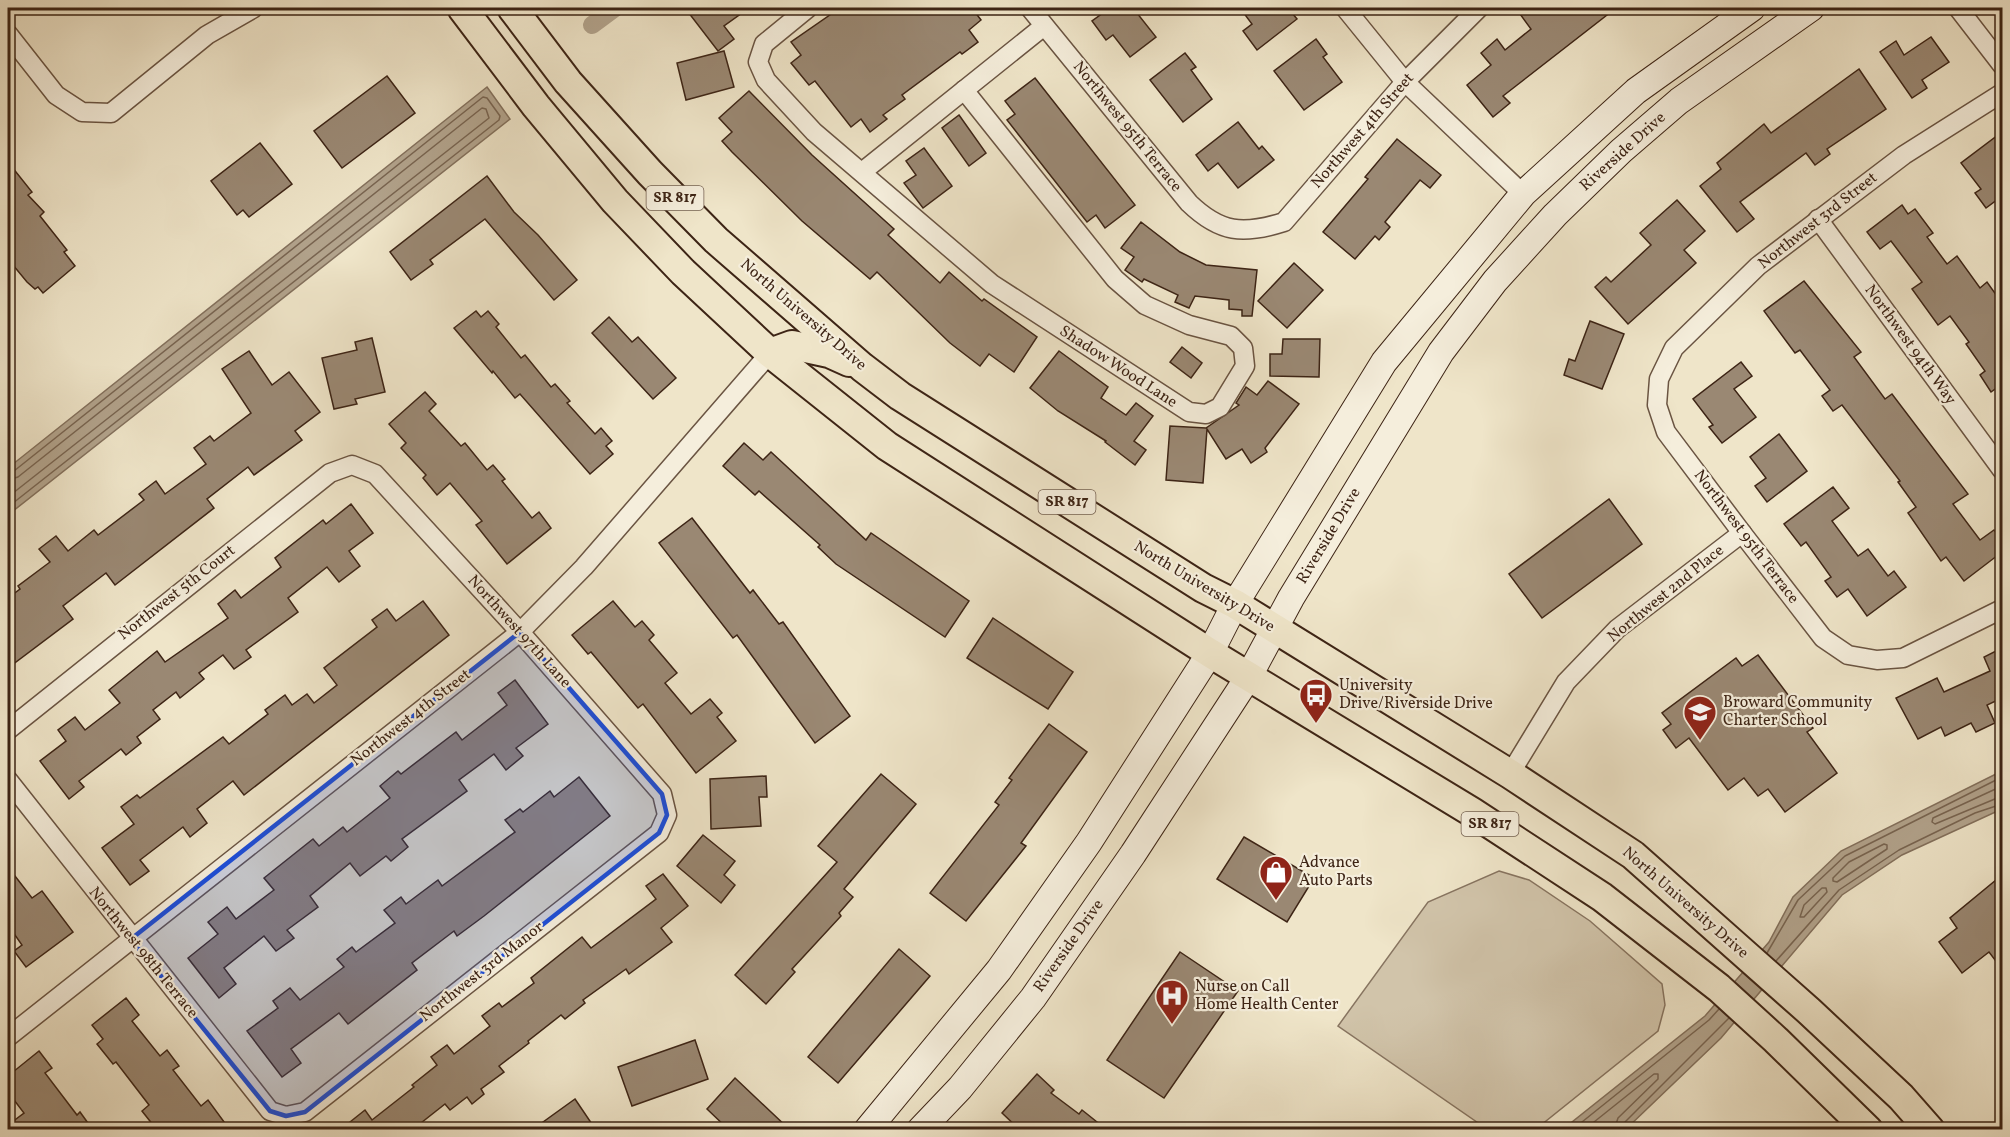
<svg xmlns="http://www.w3.org/2000/svg" width="2010" height="1137" viewBox="0 0 2010 1137" font-family="Vollkorn,serif">
	<style>
		.green { fill: #d1c4aa; stroke: #877460; stroke-width: 1.5 }
		.water { fill: #b2a38c; stroke: #83705c; stroke-width: 1.5 }
		.lines { fill: none; stroke-linecap: round; stroke-linejoin: round }
		.shore { stroke: #786450; stroke-width: 1.5 }
		.canal { stroke: #b2a38c; stroke-width: 18 }
		.building { fill: #9a8873; stroke: #3d2415; stroke-width: 1.5 }
		.street-casing { stroke: #6a5442; stroke-width: 21 }
		.secondary-casing { stroke: #3d2415; stroke-width: 28 }
		.primary-casing { stroke: #3d2415; stroke-width: 32 }
		.street { stroke: #f5eedc; stroke-width: 18 }
		.secondary { stroke: #f5eedc; stroke-width: 26 }
		.primary { stroke: #efe5c9; stroke-width: 28 }
		.marked { fill: #1d4ed8; fill-opacity: 0.2; stroke: #1d4ed8; stroke-width: 4.5; stroke-linejoin: round }
		.labels { text-anchor: middle; dominant-baseline: central; stroke-width: 4.5; stroke-linejoin: round; paint-order: stroke }
		.shield { fill: #f5eedc; stroke: #746151; stroke-width: 1.5 }
		.shield-label { font-size: 15px; font-weight: bold; fill: #3d2415 }
		.street-label { font-size: 16px; fill: #3d2415; stroke: #f5eedc }
		.poi-label { font-size: 16px; fill: #3d2415; stroke: #f5eedc; text-anchor: start }
	</style>
	<rect width="100%" height="100%" fill="#efe5c9"/>
	<filter id="stains"><feTurbulence type="fractalNoise" baseFrequency=".00333" numOctaves="4"/><feColorMatrix values="0 0 0 0 .2 0 0 0 0 .09 0 0 0 0 .02 0 0 0 .5 -.17"/></filter>
	<radialGradient id="worn" r=".72"><stop offset=".6" stop-color="#630" stop-opacity="0"/><stop offset="1" stop-color="#630" stop-opacity=".3"/></radialGradient>
	<polygon class="green" points="1499,871 1529,880 1590,921 1662,984 1665,1005 1658,1031 1536,1129 1487,1129 1338,1026 1428,902"/>
	<g class="water">
		<polygon points="487,87 510,119 8,515 8,468"/>
		<polygon points="2002,771 2002,809 1902,855 1842,895 1721,1038 1626,1129 1562,1130 1705,1016 1769,942 1793,897 1841,851"/>
	</g>
	<g class="lines">
		<g class="shore">
			<polyline points="8,472 14,471 483,97 487,98 500,116 499,120 8,507"/>
			<polyline points="8,480 18,477 482,108 486,109 489,118 8,497"/>
			<polyline points="2002,786 1933,818 1932,822 1935,824 2002,796"/>
			<polygon points="1884,844 1887,845 1887,849 1837,882 1833,881 1833,878 1849,862"/>
			<polygon points="1822,888 1826,888 1827,892 1804,917 1800,917 1804,905"/>
			<polyline points="1767,953 1798,900 1845,856 2002,777"/>
			<polyline points="1776,961 1839,890 1899,850 1975,813 2002,804"/>
			<polyline points="1572,1130 1709,1020 1719,1009"/>
			<polyline points="1584,1130 1654,1074 1658,1074 1658,1079 1618,1118 1614,1130"/>
			<polyline points="1622,1130 1624,1123 1729,1018"/>
		</g>
		<polyline class="canal" points="592,25 615,8"/>
	</g>
	<g class="building">
		<polygon points="685,8 749,8 724,26 734,39 718,51"/>
		<polygon points="840,8 972,8 981,20 969,30 978,42 962,54 960,52 902,95 905,99 883,115 887,119 870,132 861,119 851,127 815,81 809,85 791,63 801,55 791,42"/>
		<polygon points="1110,8 1133,8 1156,37 1130,57 1113,35 1106,40 1092,21"/>
		<polygon points="1240,8 1288,8 1297,19 1257,50 1243,31 1252,24"/>
		<polygon points="1529,8 1616,8 1503,96 1510,103 1493,117 1467,85 1491,65 1481,53 1497,39 1505,50 1531,29 1520,14"/>
		<polygon points="1931,37 1949,62 1922,80 1927,88 1912,98 1880,52 1896,41 1904,55"/>
		<polygon points="1316,39 1327,54 1323,57 1342,82 1304,110 1274,71"/>
		<polygon points="724,51 734,87 686,100 677,63"/>
		<polygon points="1185,53 1196,67 1191,70 1212,99 1183,122 1150,80"/>
		<polygon points="1859,69 1886,109 1827,149 1830,154 1815,165 1806,153 1740,202 1754,219 1737,232 1700,186 1721,169 1717,163 1764,124 1771,133"/>
		<polygon points="387,76 415,113 342,168 314,131"/>
		<polygon points="1035,78 1135,205 1105,228 1096,215 1087,222 1007,120 1015,114 1005,101"/>
		<polygon points="749,91 812,155 894,229 888,235 940,283 949,272 982,301 984,299 1037,337 1014,372 989,354 980,366 950,343 877,272 870,279 802,221 732,152 722,141 732,132 719,118"/>
		<polygon points="959,115 986,153 969,166 942,128"/>
		<polygon points="1238,122 1259,149 1262,146 1274,160 1238,188 1218,163 1208,171 1196,155"/>
		<polygon points="2002,132 2002,196 1986,208 1975,193 1981,189 1961,163"/>
		<polygon points="1397,139 1441,175 1430,188 1420,180 1385,222 1390,227 1379,240 1375,236 1355,259 1323,232 1368,179 1365,177"/>
		<polygon points="260,143 292,184 249,217 243,210 237,215 211,181"/>
		<polygon points="924,148 952,186 923,208 904,183 916,175 906,161"/>
		<polygon points="8,162 32,192 28,195 44,212 40,216 67,250 64,252 75,266 43,293 38,287 35,289 27,282 8,259"/>
		<polygon points="487,176 514,212 538,235 577,280 554,300 485,219 430,260 433,264 411,280 390,252"/>
		<polygon points="1677,200 1705,231 1684,250 1696,263 1628,324 1595,287 1606,277 1611,282 1651,245 1640,233"/>
		<polygon points="1902,205 1908,214 1915,209 1933,233 1927,237 1947,264 1957,256 1980,288 1987,282 2002,303 2002,384 1991,392 1980,375 1985,371 1966,344 1969,342 1950,316 1938,325 1912,289 1922,282 1891,241 1880,249 1867,232"/>
		<polygon points="1141,222 1180,252 1206,265 1257,270 1252,316 1242,316 1242,310 1229,309 1229,300 1195,296 1189,308 1175,302 1178,295 1144,279 1142,282 1125,270 1134,257 1121,248"/>
		<polygon points="1294,263 1323,290 1287,328 1258,301"/>
		<polygon points="1804,281 1861,352 1854,357 1885,399 1892,394 1968,494 1953,504 1980,540 1994,530 2002,540 2002,552 1964,581 1946,557 1941,561 1908,513 1916,507 1898,482 1900,481 1842,405 1833,411 1822,396 1830,390 1800,350 1795,353 1764,311"/>
		<polygon points="476,311 481,317 488,311 499,324 496,327 521,358 525,355 551,387 555,384 570,401 567,403 595,434 601,428 612,441 606,446 613,454 590,474 520,394 515,398 493,371 492,373 454,328"/>
		<polygon points="609,317 632,342 638,337 676,378 653,399 592,333"/>
		<polygon points="1590,321 1624,334 1602,389 1564,375 1569,359 1575,361"/>
		<polygon points="372,338 385,392 355,399 357,404 334,409 322,358 357,350 355,342"/>
		<polygon points="1283,339 1320,339 1319,377 1270,376 1270,354 1282,354"/>
		<polygon points="1182,347 1202,363 1191,378 1170,362"/>
		<polygon points="249,351 272,385 289,372 320,412 295,431 302,440 254,475 248,467 207,499 214,508 115,585 106,573 63,606 73,619 8,668 8,598 20,589 18,586 50,562 39,549 56,536 68,551 94,530 98,535 144,500 139,494 156,481 165,494 206,464 194,448 210,436 214,441 251,413 222,369"/>
		<polygon points="1059,351 1108,387 1101,398 1126,415 1136,403 1153,416 1134,441 1146,450 1135,465 1105,442 1106,441 1058,411 1030,388"/>
		<polygon points="1741,362 1752,376 1734,389 1756,417 1722,443 1709,427 1713,425 1693,399"/>
		<polygon points="1268,381 1299,404 1265,448 1267,452 1251,463 1242,449 1226,459 1207,429 1203,483 1166,480 1170,426 1206,428 1239,405 1236,403 1246,387 1257,395"/>
		<polygon points="425,392 436,404 429,411 461,446 465,443 487,470 493,465 505,479 502,481 532,518 539,512 551,528 507,564 476,525 482,521 450,483 437,495 423,478 426,475 401,448 406,443 389,424"/>
		<polygon points="1779,434 1807,471 1767,502 1755,486 1766,478 1750,457"/>
		<polygon points="744,443 763,460 771,452 866,540 871,533 969,601 945,637 836,564 818,547 820,545 759,491 755,495 723,466"/>
		<polygon points="1833,487 1849,508 1832,521 1858,556 1868,549 1888,576 1894,571 1906,587 1867,616 1848,589 1837,597 1825,581 1831,577 1806,542 1801,546 1784,524"/>
		<polygon points="1609,499 1642,544 1542,618 1509,574"/>
		<polygon points="351,504 373,533 349,551 360,566 339,582 327,567 288,598 298,612 246,650 251,657 234,669 223,655 199,673 204,679 180,698 176,692 153,710 160,719 137,737 141,743 126,755 121,749 79,781 84,787 69,799 40,761 66,741 58,730 75,717 85,730 120,703 109,690 157,651 165,662 228,618 218,604 235,590 241,598 281,567 275,558 323,520 326,524"/>
		<polygon points="692,518 750,593 753,590 779,624 783,622 850,716 815,743 737,635 733,638 659,543"/>
		<polygon points="423,601 449,635 244,795 233,781 197,809 207,823 190,837 183,827 140,860 149,871 130,885 102,848 134,824 121,807 137,795 140,798 223,737 229,744 268,714 265,710 285,695 292,705 307,694 314,703 337,685 324,668 377,627 372,620 387,609 396,621"/>
		<polygon points="613,601 635,627 642,621 654,635 649,640 677,673 665,683 691,714 710,699 722,713 717,717 736,741 696,773 643,704 638,708 591,652 588,654 572,635"/>
		<polygon points="993,618 1073,672 1048,709 967,658"/>
		<polygon points="2002,648 2002,698 1987,705 1995,723 1976,732 1971,723 1945,736 1941,727 1918,739 1896,698 1937,678 1944,692 1990,671 1984,657"/>
		<polygon points="1758,655 1813,728 1807,732 1837,773 1785,812 1768,789 1758,796 1744,778 1728,790 1689,738 1676,748 1663,730 1671,724 1662,713 1736,658 1742,666"/>
		<polygon points="515,680 548,724 516,748 523,756 506,770 494,754 459,780 467,791 402,839 408,847 391,861 386,856 360,876 350,863 310,896 318,907 287,930 294,938 276,951 264,936 224,968 236,984 219,998 188,958 218,934 208,922 227,907 236,919 274,890 264,878 313,839 319,846 343,827 347,832 390,798 380,786 398,771 401,774 456,732 462,740 507,705 498,693"/>
		<polygon points="1049,724 1087,752 1021,843 1026,846 966,921 930,893 999,805 995,802 1012,780 1009,778"/>
		<polygon points="881,774 916,804 844,889 853,897 839,913 841,916 792,969 795,972 766,1004 735,975 837,862 818,846"/>
		<polygon points="766,776 767,797 759,797 761,826 711,829 710,779"/>
		<polygon points="579,777 610,816 484,916 457,936 454,931 412,963 417,970 348,1024 339,1013 291,1049 301,1063 282,1077 247,1031 278,1008 273,1001 290,988 300,1000 344,967 337,959 352,947 356,952 395,923 384,910 401,897 406,904 438,880 442,886 515,832 505,820 520,809 523,812 550,791 554,797"/>
		<polygon points="703,835 735,861 724,875 735,885 721,903 677,866"/>
		<polygon points="1244,837 1314,878 1287,922 1217,879"/>
		<polygon points="8,867 32,898 42,891 73,932 26,967 14,951 22,945 8,925"/>
		<polygon points="663,874 688,906 661,928 672,942 629,974 626,969 583,1000 585,1003 565,1019 561,1015 528,1041 529,1043 499,1066 504,1072 481,1089 484,1094 472,1104 467,1097 450,1110 445,1104 412,1130 340,1130 365,1110 372,1120 414,1087 412,1085 437,1065 431,1057 447,1045 454,1054 490,1026 482,1016 499,1003 502,1007 534,983 531,978 582,937 591,948 656,899 646,886"/>
		<polygon points="2002,875 2002,969 1989,952 1962,973 1939,942 1957,928 1950,918"/>
		<polygon points="899,949 930,976 838,1083 808,1057"/>
		<polygon points="1180,952 1238,991 1164,1098 1107,1060"/>
		<polygon points="126,998 139,1015 132,1021 160,1056 167,1050 179,1066 173,1070 201,1106 208,1100 230,1130 157,1130 142,1111 149,1105 116,1062 113,1064 97,1044 103,1039 92,1025"/>
		<polygon points="695,1040 708,1079 632,1106 618,1067"/>
		<polygon points="39,1051 52,1068 45,1073 77,1115 80,1112 93,1130 8,1130 8,1125 24,1113 8,1092 8,1076"/>
		<polygon points="1037,1074 1054,1090 1051,1093 1079,1114 1082,1110 1107,1130 1020,1130 1002,1113"/>
		<polygon points="735,1078 790,1130 729,1130 707,1109"/>
		<polygon points="575,1099 596,1130 532,1130"/>
	</g>
	<g class="lines">
		<defs>
			<g id="street">
				<polyline points="808,8 764,44 758,62 766,80 814,132 992,284 1189,412 1206,414 1220,407 1245,366 1243,348 1231,336 1189,325 1145,305 1115,279 964,90"/>
				<path d="M1030,8L1189,203C1220,233 1243,235 1284,222L1405,82L1479,8"/>
				<polyline points="1345,8 1405,82 1523,194"/>
				<polyline points="1958,8 2002,65"/>
				<polyline points="8,34 56,95 82,112 111,113 207,35 254,8"/>
				<polyline points="2002,93 1904,155 1758,266 1674,348 1659,379 1657,405 1666,432 1742,533 1823,638 1848,655 1877,660 1903,658 2002,609"/>
				<polyline points="862,172 1044,26"/>
				<polyline points="1818,219 2002,470"/>
				<polyline points="8,730 330,473 352,465 375,474 520,632 662,794 667,815 659,833 305,1112 286,1116 270,1111 8,780"/>
				<polyline points="1510,774 1566,682 1617,629 1742,533"/>
				<polyline points="8,1037 520,632 584,567 770,353"/>
			</g>
			<g id="secondary">
				<polyline points="867,1130 999,970 1089,842 1210,653 1235,604 1384,362 1523,194 1636,91 1752,8"/>
				<polyline points="920,1130 960,1088 1033,998 1133,854 1249,676 1291,598 1441,352 1495,281 1555,215 1621,151 1679,101 1811,8"/>
			</g>
			<g id="primary">
				<polyline points="462,8 536,106 615,201 683,272 770,353 887,446 1210,653 1472,812 1602,897 1719,988 1776,1040 1868,1130"/>
				<polyline points="512,8 568,82 650,173 716,240 862,367 900,396 1203,588 1235,604 1510,774 1633,855 1809,1011 1901,1097 1930,1130"/>
				<polyline points="770,353 792,345 829,353 849,362"/>
			</g>
		</defs>
		<use href="#street" class="street-casing"/>
		<use href="#secondary" class="secondary-casing"/>
		<use href="#primary" class="primary-casing"/>
		<use href="#street" class="street"/>
		<use href="#secondary" class="secondary"/>
		<use href="#primary" class="primary"/>
	</g>
	<path class="marked" d="M520,632L662,794L667,815L659,833L305,1112L286,1116L270,1111L131,939Z"/>
	<defs>
		<symbol id="bus-pin" viewBox="-11 -11 22 30"><path d="M0 17L-7.5 6A9.5 9.5 0 1 1 7.5 6Z" fill="#8f2418" stroke="#f5eedc"/><path d="M-5-6H5V4H4V6H2V4H-2V6H-4V4H-5ZM-3.5-4V0h7V-4ZM-3.5 1.2v1.5H-2V1.2ZM2 1.2v1.5H3.5V1.2Z" fill="#fff"/></symbol>
		<symbol id="school-pin" viewBox="-11 -11 22 30"><path d="M0 17L-7.5 6A9.5 9.5 0 1 1 7.5 6Z" fill="#8f2418" stroke="#f5eedc"/><path d="M0-5L7-2L0 1L-7-2ZM-4 1L0 2.5L4 1V4Q0 6-4 4Z" fill="#fff"/></symbol>
		<symbol id="shop-pin" viewBox="-11 -11 22 30"><path d="M0 17L-7.5 6A9.5 9.5 0 1 1 7.5 6Z" fill="#8f2418" stroke="#f5eedc"/><path d="M-5-2.5h2.3a2.7 3.5 0 0 1 5.4 0H5L5.5 6h-11ZM-1.5-2.5h3a1.5 2.3 0 0 0-3 0Z" fill="#fff"/></symbol>
		<symbol id="hospital-pin" viewBox="-11 -11 22 30"><path d="M0 17L-7.5 6A9.5 9.5 0 1 1 7.5 6Z" fill="#8f2418" stroke="#f5eedc"/><path d="M-5-5h3v3.5h4V-5h3V5h-3V1.5h-4V5h-3Z" fill="#fff"/></symbol>
	</defs>
	<g fill-rule="evenodd">
		<use href="#bus-pin" x="1297" y="676" width="38" height="52"/>
		<use href="#school-pin" x="1681" y="693" width="38" height="52"/>
		<use href="#shop-pin" x="1257" y="853" width="38" height="52"/>
		<use href="#hospital-pin" x="1153" y="977" width="38" height="52"/>
	</g>
	<g class="labels">
		<g class="shield">
			<rect x="646.5" y="186" width="57" height="24" rx="4.5"/>
			<rect x="1038.5" y="490" width="57" height="24" rx="4.5"/>
			<rect x="1461.5" y="812" width="57" height="24" rx="4.5"/>
		</g>
		<g class="shield-label">
			<text x="675" y="198">SR 817</text>
			<text x="1067" y="502">SR 817</text>
			<text x="1490" y="824">SR 817</text>
		</g>
		<g class="street-label">
			<text transform="translate(1127 127) rotate(51)">Northwest 95th Terrace</text>
			<text transform="translate(1363 131) rotate(-49)">Northwest 4th Street</text>
			<text transform="translate(1623 152) rotate(-42)">Riverside Drive</text>
			<text transform="translate(1818 221) rotate(-38)">Northwest 3rd Street</text>
			<text transform="translate(803 315) rotate(41)">North University Drive</text>
			<text transform="translate(1910 345) rotate(54)">Northwest 94th Way</text>
			<text transform="translate(1118 367) rotate(33)">Shadow Wood Lane</text>
			<text transform="translate(1329 536) rotate(-59)">Riverside Drive</text>
			<text transform="translate(1746 537) rotate(53)">Northwest 95th Terrace</text>
			<text transform="translate(1204 587) rotate(31)">North University Drive</text>
			<text transform="translate(177 593) rotate(-38)">Northwest 5th Court</text>
			<text transform="translate(1666 594) rotate(-39)">Northwest 2nd Place</text>
			<text transform="translate(519 632) rotate(48)">Northwest 97th Lane</text>
			<text transform="translate(411 718) rotate(-38)">Northwest 4th Street</text>
			<text transform="translate(1685 903) rotate(41)">North University Drive</text>
			<text transform="translate(1069 946) rotate(-55)">Riverside Drive</text>
			<text transform="translate(143 953) rotate(51)">Northwest 98th Terrace</text>
			<text transform="translate(482 972) rotate(-38)">Northwest 3rd Manor</text>
		</g>
		<g class="poi-label">
			<text x="1339" y="686">University<tspan x="1339" dy="18">Drive/Riverside Drive</tspan></text>
			<text x="1723" y="703">Broward Community<tspan x="1723" dy="18">Charter School</tspan></text>
			<text x="1299" y="863">Advance<tspan x="1299" dy="18">Auto Parts</tspan></text>
			<text x="1195" y="987">Nurse on Call<tspan x="1195" dy="18">Home Health Center</tspan></text>
		</g>
	</g>
	<rect width="2010" height="1137" fill="none" stroke="#efe5c9" stroke-width="30"/>
	<rect x="9" y="9" width="1992" height="1119" fill="none" stroke="#3d2415" stroke-width="3"/>
	<rect x="15" y="15" width="1980" height="1107" fill="none" stroke="#3d2415" stroke-width="1.5"/>
	<rect width="100%" height="100%" filter="url(#stains)"/>
	<rect width="100%" height="100%" fill="url(#worn)"/>
</svg>
